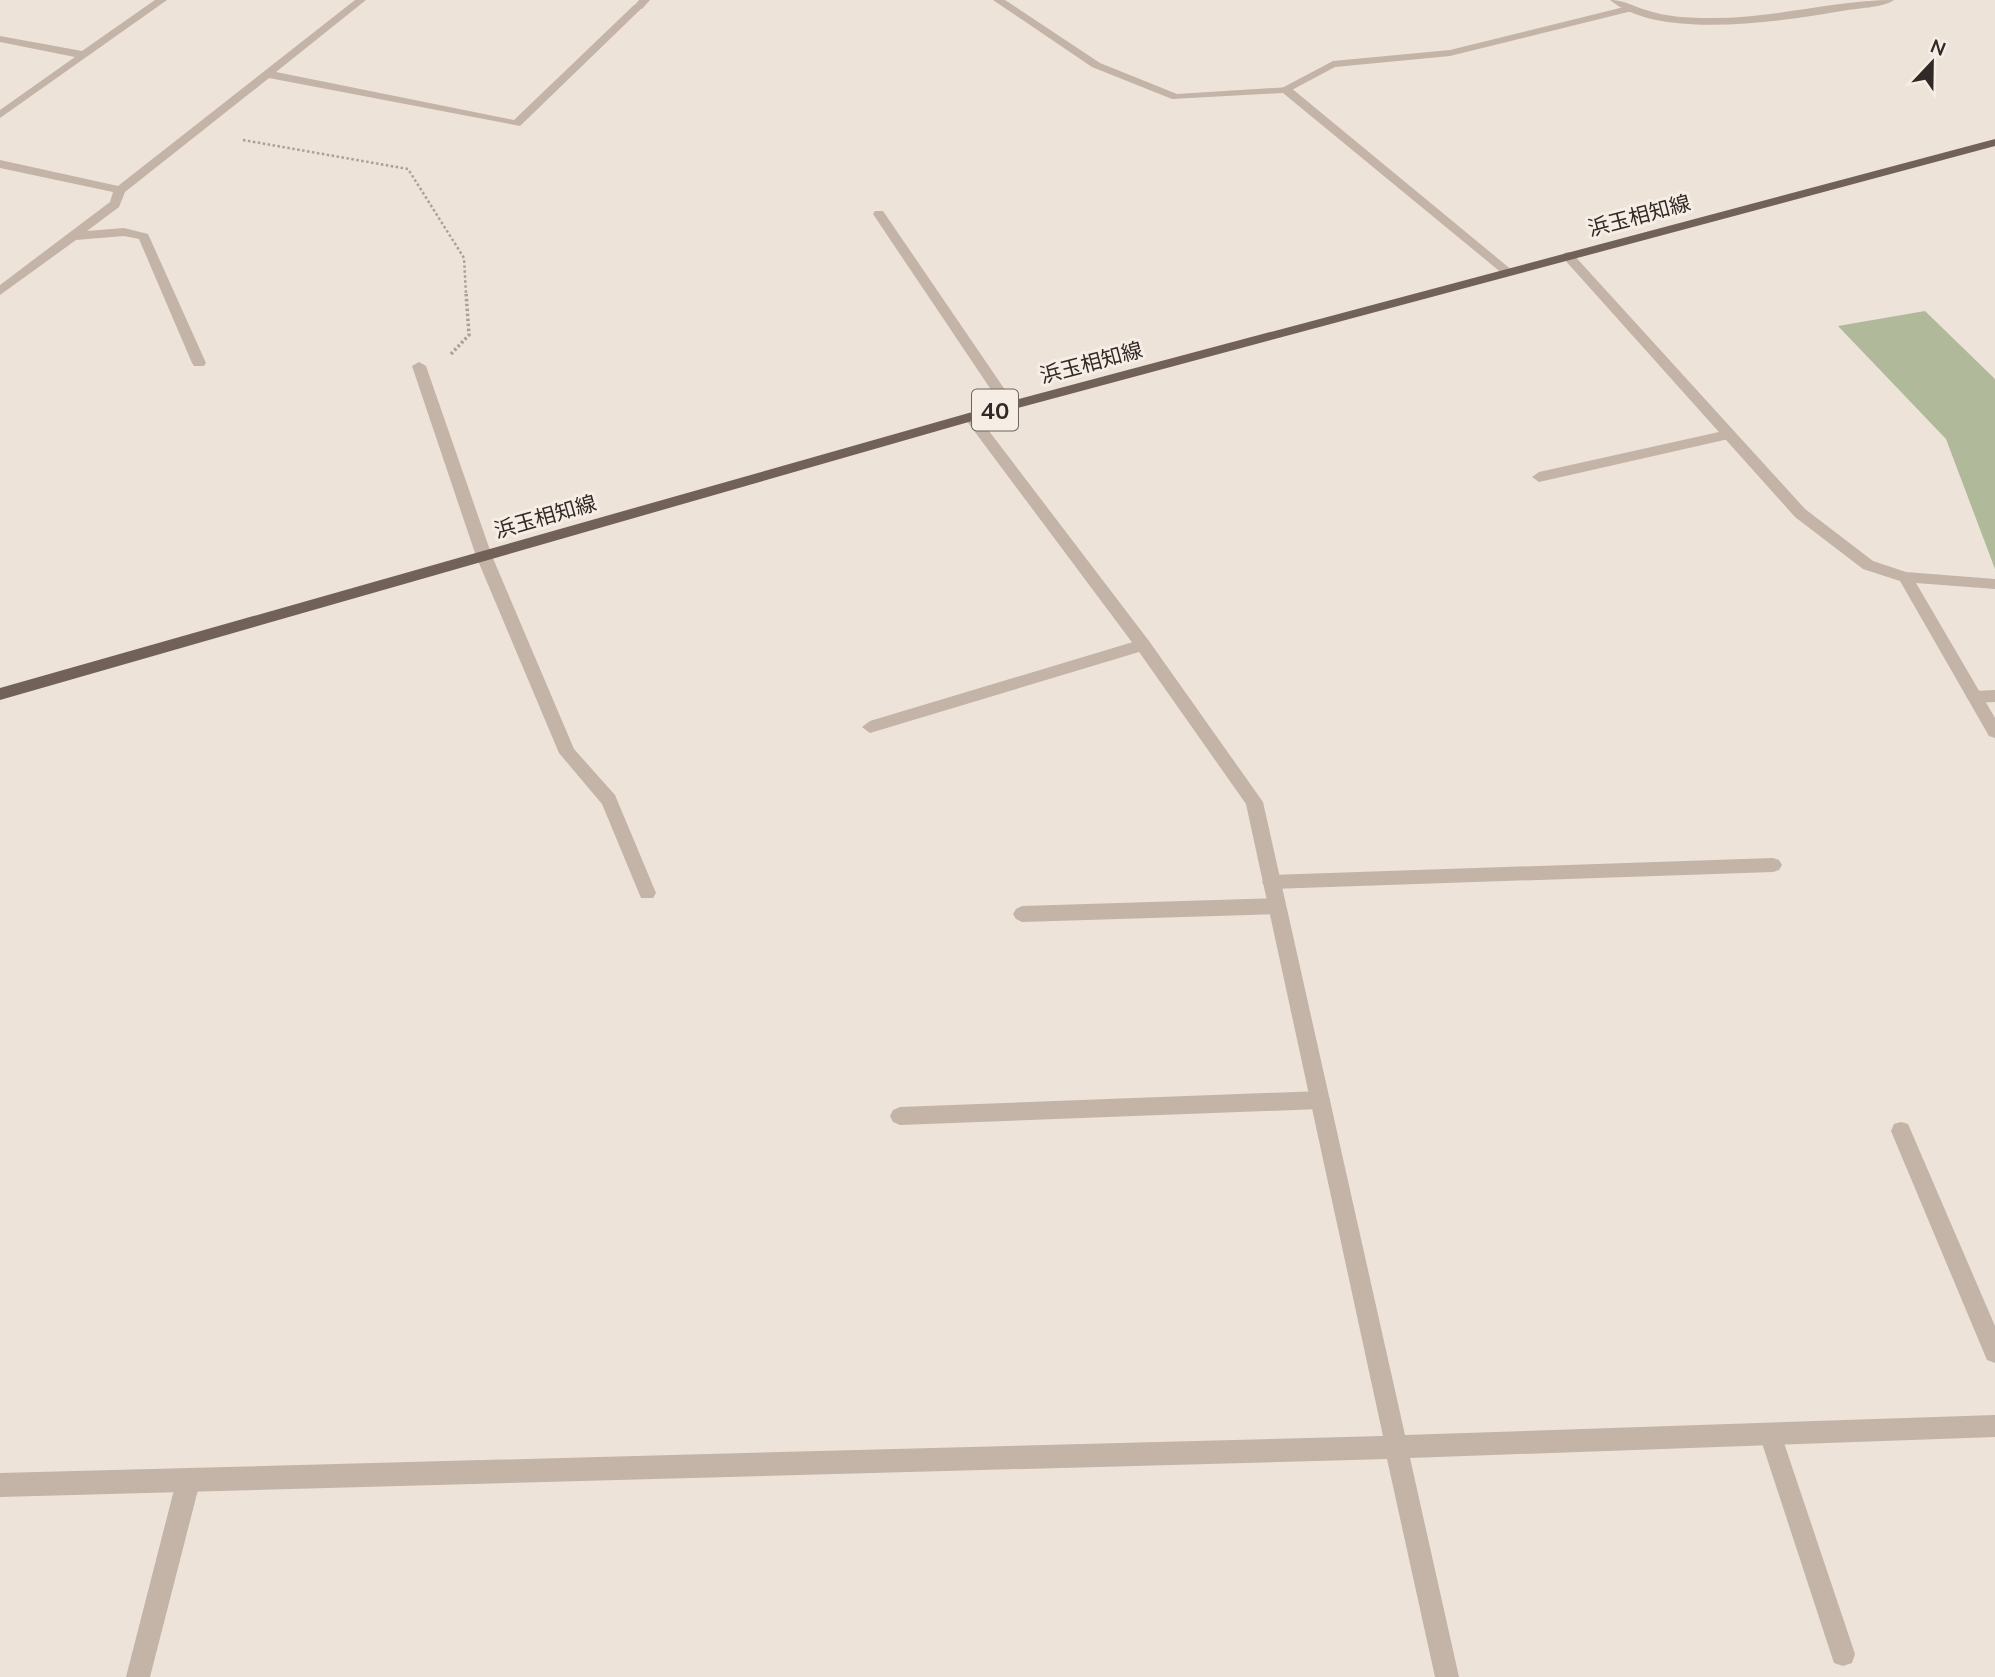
<svg xmlns="http://www.w3.org/2000/svg" width="1995" height="1677" viewBox="0 0 1995 1677" font-family="Mulish,'Noto Sans JP',sans-serif">
	<style>
		.green { fill: #b0ba9b }
		.lines { fill: none; stroke-linecap: round; stroke-linejoin: round }
		.path-far1 { stroke: #af9e91; stroke-width: 2.5; stroke-dasharray: 2.5 2.5; stroke-linecap: butt }
		.path { stroke: #af9e91; stroke-width: 3.5; stroke-dasharray: 2.5 2.5; stroke-linecap: butt }
		.lane { fill: #c4b3a7; fill-rule: evenodd }
		.street { fill: #c4b3a7; fill-rule: evenodd }
		.primary { fill: #716159; fill-rule: evenodd }
		.labels { text-anchor: middle; dominant-baseline: central; stroke-width: 6; stroke-linejoin: round; paint-order: stroke }
		.far-street-label { font-size: 21px; fill: #312926; stroke: #f6eee4 }
		.shield { fill: #f6eee4; stroke: #6c645f; stroke-width: 2 }
		.shield-label { font-size: 24px; font-weight: bold; fill: #312926 }
	</style>
	<rect width="100%" height="100%" fill="#ede3d9"/>
	<polygon class="green" points="1925,311 1995,379 1995,569 1946,439 1838,326"/>
	<g class="lines">
		<polyline class="path-far1" points="243,140 408,169 464,258 466,294"/>
		<polyline class="path" points="451,354 469,335 466,292"/>
		<g class="lane">
			<polygon points="639,0 650,0 642,9 634,9 633,7"/>
			<polygon points="1628,6 1632,7 1632,11 1450,56 1335,67 1290,91 1280,89 1333,61 1450,50"/>
			<polygon points="875,211 883,211 1014,403 1014,409 1004,409 873,214"/>
			<polygon points="419,362 426,366 492,556 574,749 615,795 656,893 653,898 641,898 602,804 559,753 476,556 412,366"/>
			<polygon points="1728,430 1733,432 1733,438 1539,482 1532,477 1539,472"/>
			<polygon points="1143,639 1149,641 1151,645 1149,649 870,733 862,727 870,721"/>
			<polygon points="1995,690 1995,702 1974,703 1966,697 1974,691"/>
			<polygon points="1773,858 1779,860 1782,865 1779,870 1773,872 1271,889 1265,887 1262,882 1265,877 1271,875"/>
			<polygon points="1277,898 1283,901 1286,906 1283,911 1277,914 1022,922 1016,919 1013,914 1016,909 1022,906"/>
			<polygon points="1320,1091 1327,1094 1330,1100 1327,1106 1320,1109 900,1125 893,1122 890,1116 893,1110 900,1107"/>
			<polygon points="1901,1122 1908,1124 1995,1326 1995,1363 1987,1360 1891,1131 1894,1124"/>
			<polygon points="1770,1423 1778,1426 1781,1434 1855,1654 1852,1663 1843,1666 1834,1663 1831,1654 1759,1434 1762,1426"/>
			<polygon points="188,1470 196,1474 200,1482 150,1677 126,1677 176,1482 180,1474"/>
		</g>
		<g class="street">
			<polygon points="155,0 167,0 0,118 0,110 75,57 0,42 0,36 82,51"/>
			<polygon points="355,0 366,0 276,72 514,120 634,5 643,7 520,126 269,78 125,192 119,207 87,231 124,228 148,234 206,363 204,366 194,366 192,363 139,239 124,236 76,240 0,295 0,285 110,202 113,192 0,168 0,160 118,186"/>
			<polygon points="993,0 1005,0 1100,63 1177,94 1290,87 1513,271 1503,274 1283,93 1172,99 1092,67"/>
			<path d="M1610,0C1624,0 1632,6 1646,10C1666,17 1689,18 1710,18C1772,19 1833,0 1894,0C1882,8 1857,8 1842,11C1783,21 1659,41 1610,0Z"/>
			<polygon points="1568,252 1572,253 1805,509 1873,561 1906,572 1995,579 1995,589 1916,583 1995,718 1995,738 1989,736 1900,581 1863,569 1795,517 1564,259 1564,253"/>
			<polygon points="971,413 976,414 1149,641 1263,802 1405,1435 1995,1415 1995,1437 1410,1458 1459,1677 1435,1677 1387,1459 0,1497 0,1473 1383,1436 1246,804 1137,649 966,420 966,414"/>
		</g>
		<polygon class="primary" points="1995,139 1995,146 1014,409 0,700 0,688 1004,403"/>
	</g>
	<g class="labels">
		<g class="far-street-label">
			<text transform="translate(1639 215) rotate(-15)">浜玉相知線</text>
			<text transform="translate(1091 362) rotate(-15)">浜玉相知線</text>
			<text transform="translate(545 516) rotate(-16)">浜玉相知線</text>
		</g>
		<rect class="shield" x="972" y="389.5" width="46" height="41" rx="5"/>
		<g class="shield-label">
			<text x="995" y="410">40</text>
		</g>
	</g>
	<g transform="translate(1932 63) rotate(22)" stroke="#f6eee4" stroke-width="5" paint-order="stroke">
	<path d="M0-5L12 26L0 18L-12 26Z" fill="#312926"/>
	<text y="-10" font-size="19" font-weight="bold" text-anchor="middle" fill="#312926">N</text>
	</g>
</svg>
